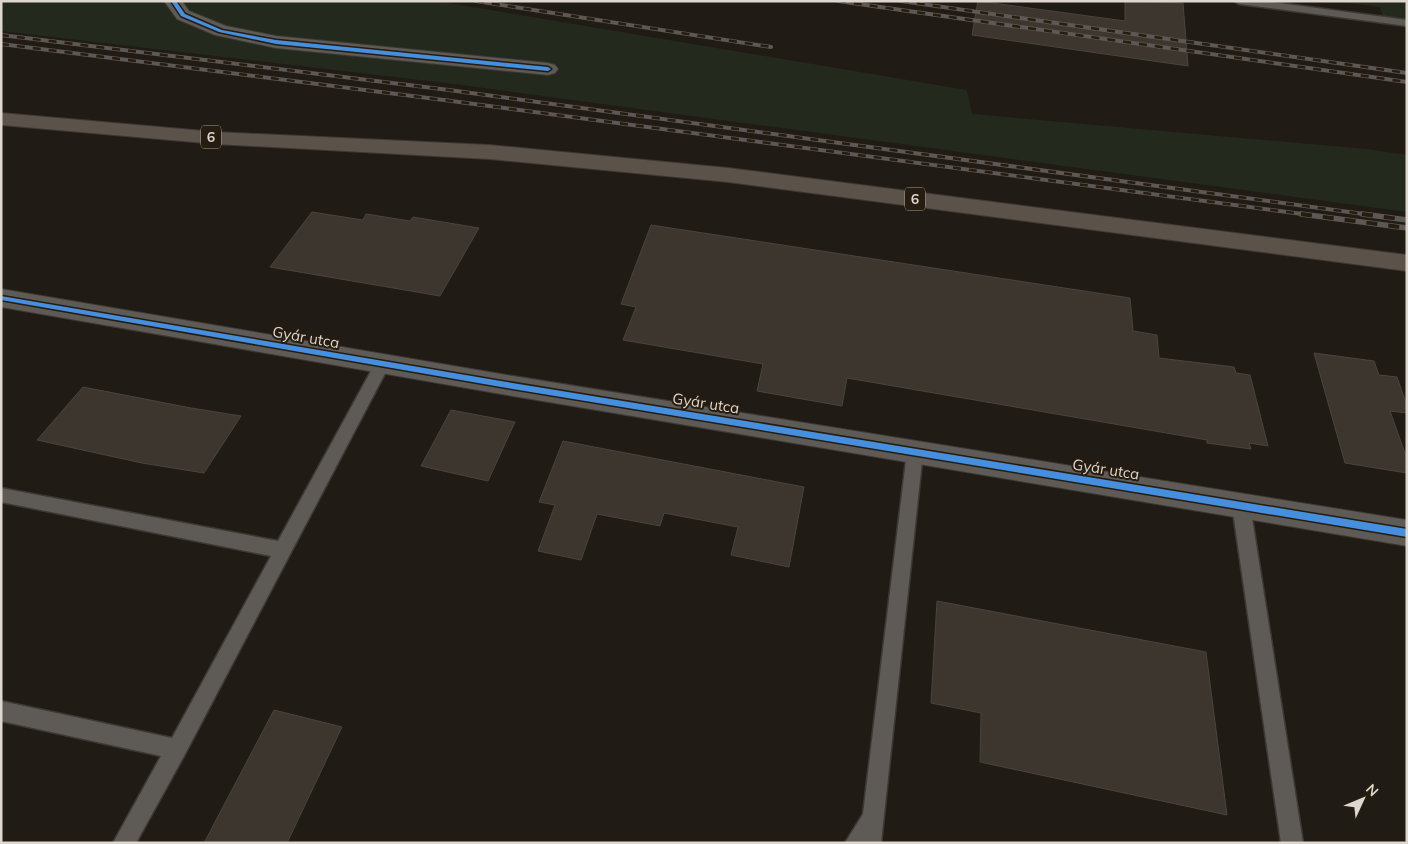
<svg xmlns="http://www.w3.org/2000/svg" width="1408" height="844" viewBox="0 0 1408 844" font-family="Mulish,sans-serif">
	<style>
		.green { fill: #232a1d }
		.building { fill: #3d362f; stroke: #49443e }
		.lines { fill: none; stroke-linecap: round; stroke-linejoin: round }
		.lane-casing { stroke: #3c3833; stroke-width: 3 }
		.street-casing { stroke: #3c3833; stroke-width: 2 }
		.primary-casing { stroke: #3c3833; stroke-width: 2 }
		.lane { fill: #5e5a55; fill-rule: evenodd }
		.street { fill: #5e5a55; fill-rule: evenodd }
		.primary { fill: #5b524a; fill-rule: evenodd }
		.rail-far1-casing { stroke: #5d5853; stroke-width: 4 }
		.rail-casing { stroke: #5d5853; stroke-width: 5.5 }
		.rail-far1 { stroke: #261c10; stroke-width: 2.5; stroke-dasharray: 8; stroke-linecap: butt }
		.rail { stroke: #261c10; stroke-width: 4; stroke-dasharray: 11; stroke-linecap: butt }
		.cycleway-casing { stroke: #261c10; stroke-width: 3 }
		.cycleway { fill: #468fdf; fill-rule: evenodd }
		.labels { text-anchor: middle; dominant-baseline: central; stroke-width: 4; stroke-linejoin: round; paint-order: stroke }
		.shield { fill: #261c10; stroke: #a79f96; stroke-width: 1 }
		.shield-label { font-size: 14px; font-weight: bold; fill: #ded7cf }
		.street-label { font-size: 15px; fill: #ded7cf; stroke: #261c10 }
	</style>
	<rect width="100%" height="100%" fill="#211b15"/>
	<g class="green">
		<polygon points="1,1 437,1 967,90 972,114 1366,149 1407,155 1407,212 454,84 1,31"/>
		<polygon points="1332,1 1407,1 1407,19 1383,16 1380,7"/>
	</g>
	<g class="building">
		<polygon points="978,1 1125,21 1125,1 1183,3 1188,66 972,35"/>
		<polygon points="312,212 363,220 366,214 410,221 413,217 479,228 440,296 270,267"/>
		<polygon points="651,225 1130,298 1133,331 1157,335 1159,358 1234,367 1236,373 1250,375 1268,446 1249,443 1251,449 1207,443 1207,440 847,378 842,406 757,391 763,364 623,340 636,307 621,304"/>
		<polygon points="1314,353 1374,361 1379,375 1397,377 1407,406 1407,413 1390,411 1407,459 1407,473 1345,463"/>
		<polygon points="83,387 191,408 241,416 204,473 142,463 37,440"/>
		<polygon points="451,410 515,422 488,481 421,466"/>
		<polygon points="563,441 804,487 789,567 731,555 738,527 664,513 660,526 597,514 581,560 538,551 555,505 539,502"/>
		<polygon points="937,601 1206,652 1227,815 980,762 981,713 931,703"/>
		<polygon points="274,710 342,727 287,843 204,843"/>
	</g>
	<g class="lines">
		<defs>
			<g id="lane">
				<polygon points="1234,1 1265,1 1407,20 1407,26 1239,4"/>
				<polygon points="382,358 387,360 390,364 184,756 136,843 113,843 161,756 1,721 1,701 172,738 271,556 1,502 1,488 278,541 377,360"/>
				<polygon points="915,445 921,447 923,452 881,843 845,843 863,814 907,452 909,447"/>
				<polygon points="1241,498 1247,500 1250,505 1303,843 1281,843 1232,505 1235,500"/>
			</g>
			<g id="street">
				<polygon points="164,1 182,1 189,11 226,26 276,36 548,63 555,65 558,69 555,73 548,75 276,48 215,35 177,19"/>
				<polygon points="1,289 501,374 1407,520 1407,546 501,394 1,307"/>
			</g>
			<polygon id="primary" points="1,113 216,132 489,145 728,168 1407,255 1407,271 728,182 489,159 216,144 1,125"/>
		</defs>
		<use href="#lane" class="lane-casing"/>
		<use href="#street" class="street-casing"/>
		<use href="#primary" class="primary-casing"/>
		<use href="#lane" class="lane"/>
		<use href="#street" class="street"/>
		<use href="#primary" class="primary"/>
		<defs>
			<g id="rail-far1">
				<polyline points="476,1 771,47"/>
				<polyline points="838,1 1407,82"/>
				<polyline points="901,1 1407,73"/>
				<polyline points="1,35 449,90 1371,215"/>
				<polyline points="1,44 444,100 1310,215"/>
			</g>
			<g id="rail">
				<polyline points="1301,214 1407,228"/>
				<polyline points="1362,214 1407,220"/>
			</g>
		</defs>
		<use href="#rail-far1" class="rail-far1-casing"/>
		<use href="#rail" class="rail-casing"/>
		<use href="#rail-far1" class="rail-far1"/>
		<use href="#rail" class="rail"/>
		<defs>
			<g id="cycleway">
				<polygon points="171,1 176,1 185,14 222,30 276,40 548,67 551,69 548,71 276,44 219,32 181,16"/>
				<polygon points="1,296 501,381 1407,529 1407,537 501,387 1,300"/>
			</g>
		</defs>
		<use href="#cycleway" class="cycleway-casing"/>
		<use href="#cycleway" class="cycleway"/>
	</g>
	<g class="labels">
		<g class="shield">
			<rect x="201" y="125.5" width="20" height="23" rx="4"/>
			<rect x="905" y="187.5" width="20" height="23" rx="4"/>
		</g>
		<g class="shield-label">
			<text x="211" y="137">6</text>
			<text x="915" y="199">6</text>
		</g>
		<g class="street-label">
			<text transform="translate(306 337) rotate(10)">Gyár utca</text>
			<text transform="translate(706 403) rotate(9)">Gyár utca</text>
			<text transform="translate(1106 469) rotate(9)">Gyár utca</text>
		</g>
	</g>
	<rect width="1408" height="844" fill="none" stroke="#ded7cf" stroke-width="5"/>
	<g transform="translate(1363 799) rotate(46)" stroke="#261c10" stroke-width="4" paint-order="stroke">
	<path d="M0-4L9 19L0 12L-9 19Z" fill="#ded7cf"/>
	<text y="-8" font-size="14" font-weight="bold" text-anchor="middle" fill="#ded7cf">N</text>
	</g>
</svg>
